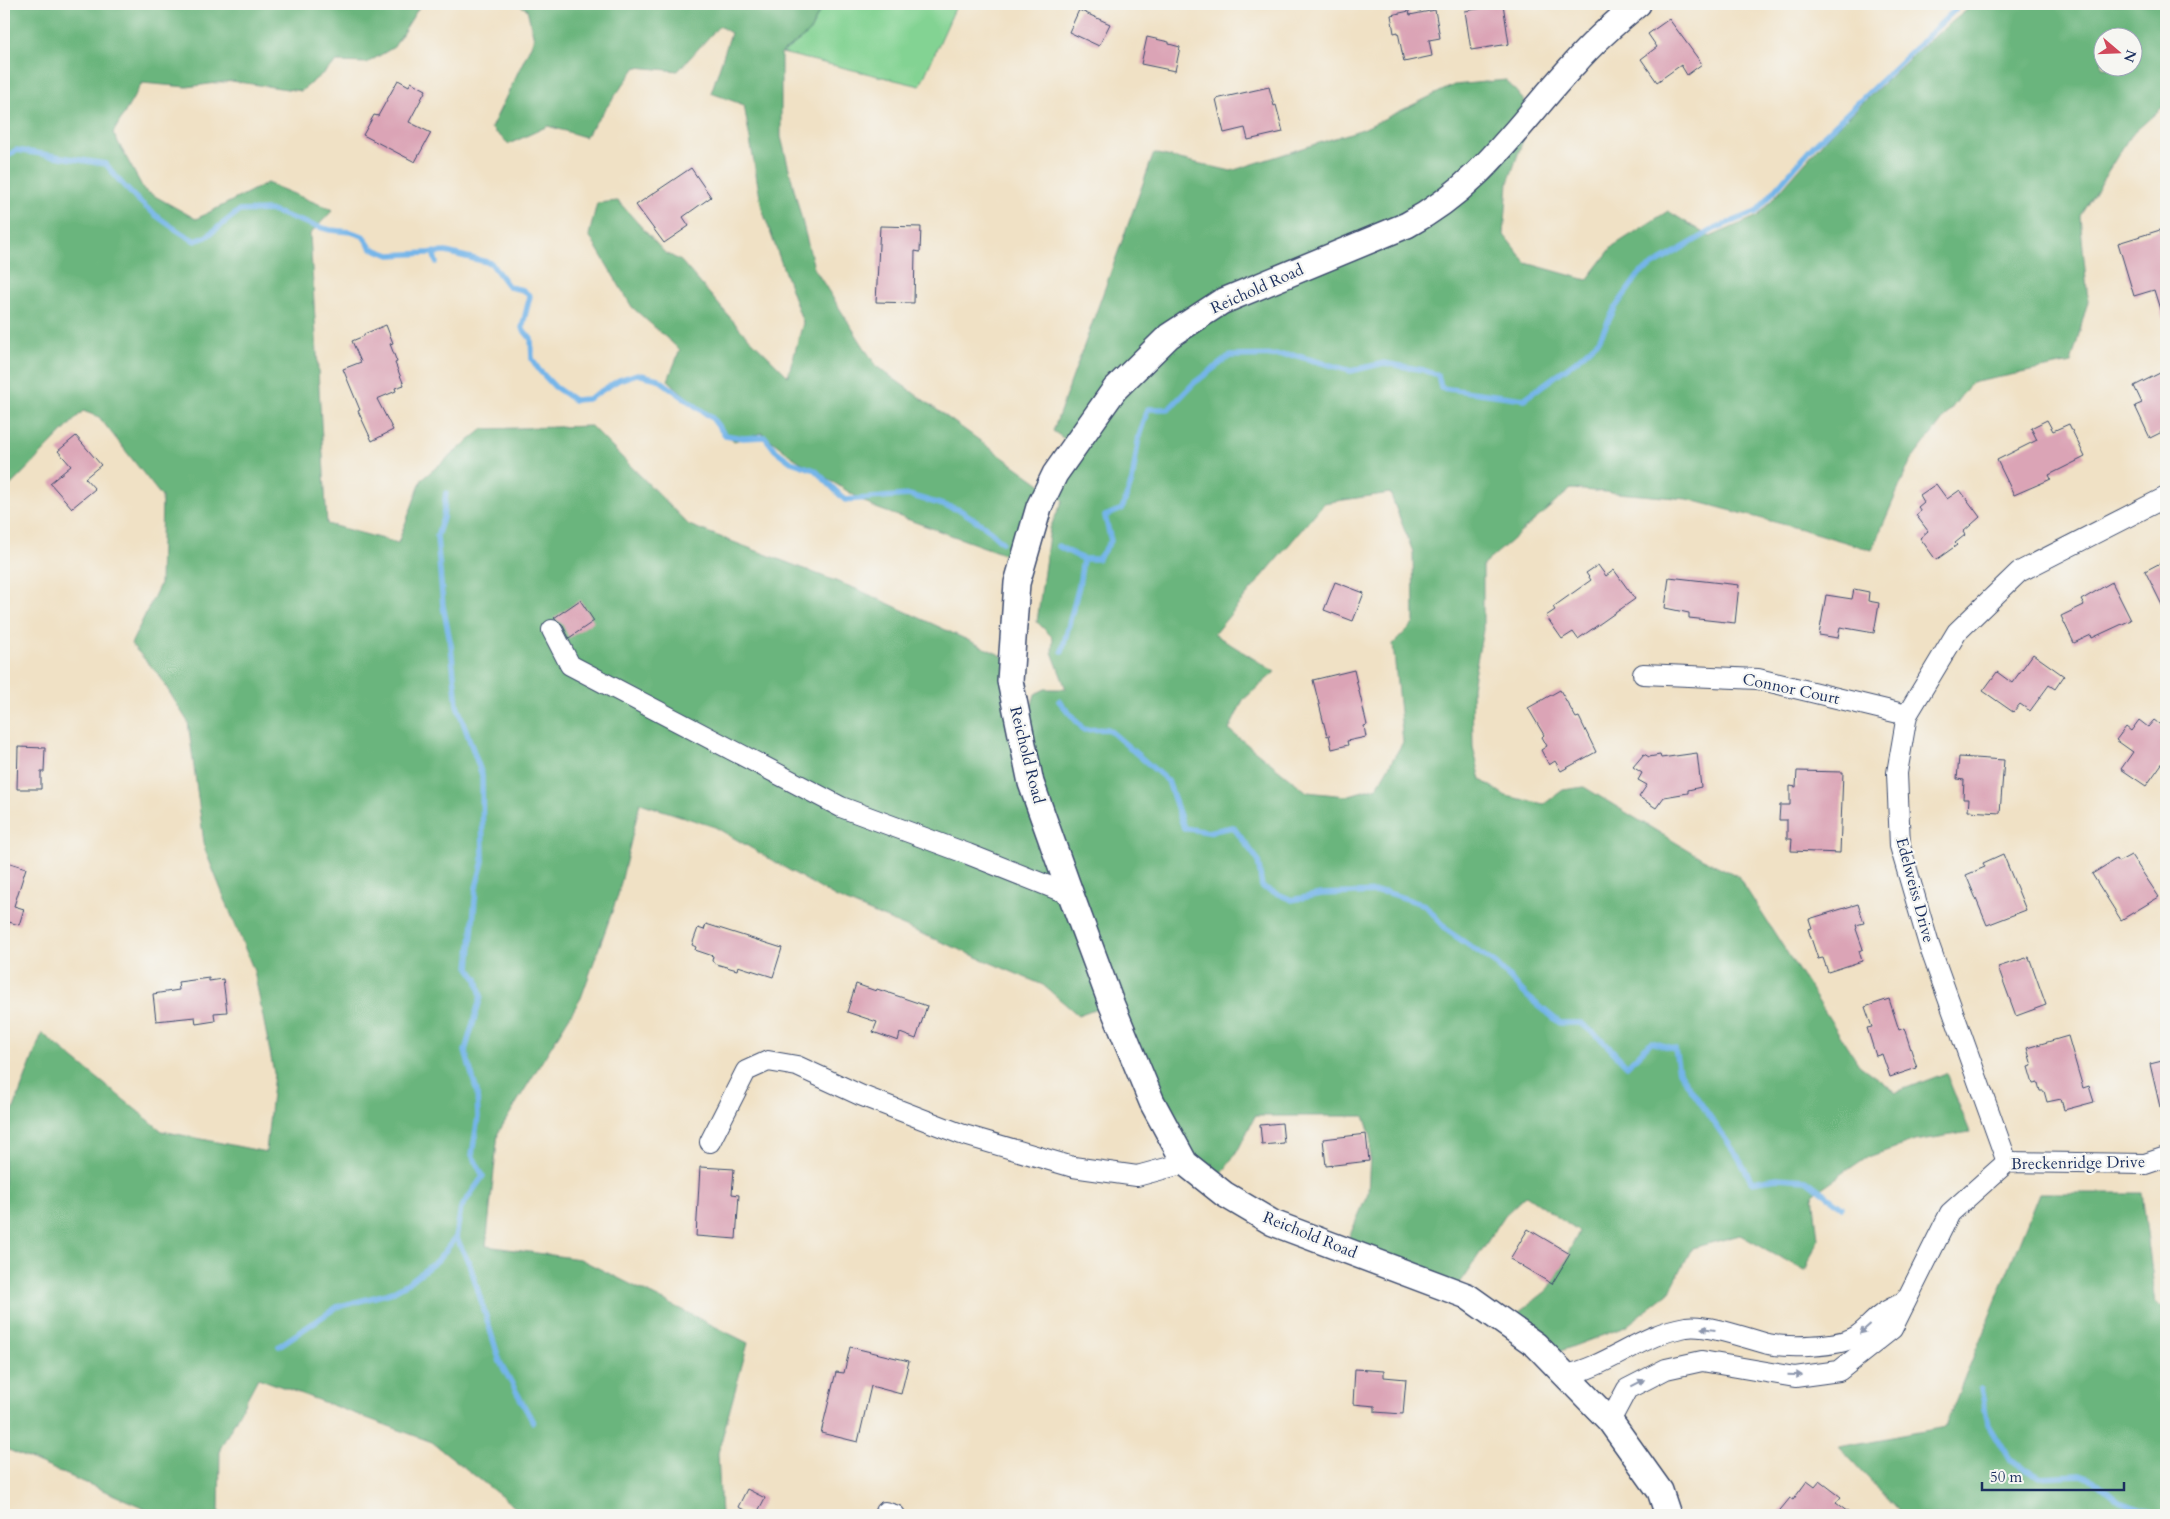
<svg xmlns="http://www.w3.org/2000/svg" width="2170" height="1519" viewBox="0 0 2170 1519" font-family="Cardo,serif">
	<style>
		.green { fill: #83d393; stroke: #4f8178 }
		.forest { fill: #6ab57d; stroke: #42726e; fill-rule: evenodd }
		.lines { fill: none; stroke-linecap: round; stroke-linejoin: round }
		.stream { stroke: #74b5e9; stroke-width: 5.5 }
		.building { fill: #dba4b6 }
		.minor-casing { stroke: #3b4a6d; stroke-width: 22 }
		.tertiary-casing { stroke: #3b4a6d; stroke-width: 28 }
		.minor { stroke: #fff; stroke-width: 20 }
		.tertiary { stroke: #fff; stroke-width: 25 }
		.oneway { fill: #8d97ae }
		.labels { text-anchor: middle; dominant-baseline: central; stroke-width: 4.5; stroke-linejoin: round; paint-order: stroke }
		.street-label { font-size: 16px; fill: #1b2f5e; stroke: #f6f6f2 }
	</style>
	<rect width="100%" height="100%" fill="#f6f6f2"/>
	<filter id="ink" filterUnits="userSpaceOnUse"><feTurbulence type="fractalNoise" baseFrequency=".02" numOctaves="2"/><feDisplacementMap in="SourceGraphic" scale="10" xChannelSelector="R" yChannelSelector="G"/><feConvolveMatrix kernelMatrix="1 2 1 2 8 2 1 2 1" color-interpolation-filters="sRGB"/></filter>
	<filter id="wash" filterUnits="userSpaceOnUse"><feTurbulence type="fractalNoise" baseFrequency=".0096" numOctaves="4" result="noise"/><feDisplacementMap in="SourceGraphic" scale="20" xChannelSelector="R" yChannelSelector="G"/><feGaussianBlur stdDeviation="1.12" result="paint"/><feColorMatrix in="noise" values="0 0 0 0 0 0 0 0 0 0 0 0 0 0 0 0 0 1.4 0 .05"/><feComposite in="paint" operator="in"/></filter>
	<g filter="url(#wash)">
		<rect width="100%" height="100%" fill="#f0e1c5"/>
		<polygon class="green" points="823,4 957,4 920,86 782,53 809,33"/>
		<g class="forest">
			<path d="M4,4H421L394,47L367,63L337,62L301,91L231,81L187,87L142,83L113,133L144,190L196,219L267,183L333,210L310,234L327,524L398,543L422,479L483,429L591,426L689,525L859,590L1011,660L1016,709L1031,708L1035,694L1045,689H1066L1052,652L1053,638L1037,622L1050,528L1063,500L1048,490L1023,561L873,507L791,456L762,433L734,441L668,380L680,350L632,307L589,235L597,203L618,201L664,252L681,261L740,329L788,376L803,323L762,209L744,105L711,93L731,33L719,26L678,71L636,67L585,137L548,126L509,144L491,128L534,39L527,9L516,4H823L809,33L781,53V137L814,268L876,366L1047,489L1075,446L1053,431L1154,153L1231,171L1363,129L1454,85L1506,80L1533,111L1508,183L1504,235L1526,263L1587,280L1613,246L1668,211L1710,237L1758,216L1828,136L1926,43L1974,4H2166V104L2130,136L2080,216L2088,301L2071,363L1971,383L1910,462L1872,550L1801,529L1687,499L1571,489L1483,565V630L1472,686L1473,747L1481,780L1506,796L1544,804L1563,790L1584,787L1703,859L1738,876L1859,1065L1896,1092L1946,1073L1970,1132L1915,1141L1865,1158L1813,1194L1818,1239L1805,1271L1740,1235L1692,1248L1669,1293L1625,1327L1547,1356L1505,1323L1549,1289L1579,1232L1526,1195L1505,1215L1455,1291L1344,1249L1368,1193L1371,1136L1364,1116H1255L1239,1148L1214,1186L1185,1163L1111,1003L1078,1015L1043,985L835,897L715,827L640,803L618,895L581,998L498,1133L486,1246L580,1259L748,1343L718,1453L721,1515H525L432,1442L258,1378L220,1449L219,1515H161L4,1448V1135L42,1033L162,1131L266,1152L274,1073L254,971L205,850L188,722L158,674L131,644L160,584L162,497L99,417L83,411L11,485L4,484ZM2102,38H2132V68H2102ZM1390,493L1413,552L1414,623L1393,644L1403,742L1377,787L1346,796L1307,792L1229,730L1243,700L1275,672L1214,634L1324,503Z"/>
			<polygon points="2039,1193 2142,1193 2156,1304 2166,1309 2166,1515 1899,1515 1898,1510 1839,1447 1945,1427"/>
		</g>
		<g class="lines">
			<g class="stream">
				<path d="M4,159L16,150L106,164C130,197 159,221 195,241L206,237L239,211L269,210L315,226L330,230L351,232L363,236L371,248L390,255L446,252L491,263L509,287L523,290L530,296L522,328L531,339L532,359L539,370L555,387L574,400L588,399L619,380L637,374L658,379L712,418L725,435L743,438L765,437L775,450L791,462L815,470L845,500L909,495L960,510L986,527L1002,542"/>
				<polyline points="433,252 436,262"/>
				<polyline points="1058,546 1083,559 1098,559 1111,541 1105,516 1122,509 1132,481 1139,436 1148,409 1169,409 1194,383 1230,356 1294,355 1351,371 1384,363 1423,370 1438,375 1441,388 1524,399 1576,361 1599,340 1615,308 1640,273 1716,228 1756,212 1814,145 1961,4"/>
				<polyline points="1062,651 1079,586 1083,559"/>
				<polyline points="1059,701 1084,730 1108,729 1168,781 1184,828 1208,832 1233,827 1258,860 1262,887 1292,900 1321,894 1386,892 1425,905 1448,931 1496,964 1528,997 1560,1023 1581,1023 1602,1040 1627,1066 1651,1042 1675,1049 1679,1072 1738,1157 1752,1182 1777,1178 1806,1180 1842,1207"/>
				<polyline points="456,1237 470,1265 500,1362 533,1422"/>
				<polyline points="279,1346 337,1307 390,1293 408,1283 438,1260 456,1237 461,1208 483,1176 472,1155 478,1117 477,1092 465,1051 481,996 477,979 469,968 476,888 483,861 482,775 457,705 451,645 443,606 437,536 443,518 446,493"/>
				<polyline points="1981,1388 1988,1424 2009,1459 2040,1477 2080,1475 2094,1480 2119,1501 2161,1515"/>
			</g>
		</g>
		<g id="blocks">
			<g class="building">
				<polygon points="1482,4 1503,4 1509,44 1471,50 1465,11 1483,8"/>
				<polygon points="1079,10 1110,24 1099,46 1069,32"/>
				<polygon points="1435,10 1440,38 1429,40 1432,56 1404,62 1398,32 1394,33 1391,15 1409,11 1410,15"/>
				<polygon points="1669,19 1702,64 1687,75 1681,65 1657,82 1641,59 1657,47 1648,34"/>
				<polygon points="1147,37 1169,42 1169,44 1180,47 1175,71 1141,64"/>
				<polygon points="398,80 409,86 411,82 426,90 409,122 431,133 415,162 363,135 374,115 378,116"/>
				<polygon points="1269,87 1274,106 1276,105 1283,132 1248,140 1245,128 1224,133 1216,99"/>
				<polygon points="691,168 711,197 683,217 689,226 664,243 636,205"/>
				<polygon points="880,226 921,227 920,252 915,251 914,303 876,302"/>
				<polygon points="2160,230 2164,243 2166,243 2166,319 2163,319 2154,290 2134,296 2118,243"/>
				<polygon points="386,325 393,343 390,344 397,362 395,363 404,385 395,388 396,391 377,399 393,430 372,441 358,411 360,410 343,369 361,362 352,341 364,336 364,334"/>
				<polygon points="2166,370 2166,430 2150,438 2135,406 2142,403 2134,386"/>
				<polygon points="2047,420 2053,431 2069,424 2085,457 2049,475 2051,479 2014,495 1997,460 2037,440 2031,428"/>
				<polygon points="76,436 101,465 85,478 95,489 72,508 50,483 71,466 58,451"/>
				<polygon points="1936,484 1947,499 1960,490 1980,517 1963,532 1965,535 1955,543 1957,545 1936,560 1920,538 1928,531 1916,515 1921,511 1918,507 1924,502 1920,495"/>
				<polygon points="2166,560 2166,613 2145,571"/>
				<polygon points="1598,565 1606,576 1614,570 1635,599 1578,639 1573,632 1562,639 1546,616 1555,610 1553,607 1591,580 1586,573"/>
				<polygon points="1669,577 1739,585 1735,623 1689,618 1689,613 1665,608"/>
				<polygon points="1335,582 1364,593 1353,621 1324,610"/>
				<polygon points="2112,582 2131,620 2092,638 2091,635 2074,643 2061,616 2084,605 2081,600"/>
				<polygon points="1854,589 1869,592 1868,601 1879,603 1874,633 1840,627 1838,638 1819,635 1826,595 1852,599"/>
				<polygon points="580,600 594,621 569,638 562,624 554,618"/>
				<polygon points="2033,654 2064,676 2055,689 2049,685 2030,711 2020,704 2013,712 1983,691 1997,672 2012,683"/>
				<polygon points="1354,670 1367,725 1364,726 1366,737 1347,741 1348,745 1332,749 1329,735 1327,736 1313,680"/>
				<polygon points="1560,690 1576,718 1579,717 1596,752 1561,771 1555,761 1549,765 1541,750 1547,746 1542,737 1544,735 1528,708"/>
				<polygon points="2139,720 2148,727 2154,720 2166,729 2166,758 2146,786 2121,769 2133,752 2116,740 2126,727 2131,731"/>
				<polygon points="18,747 45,748 44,772 41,772 41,789 17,789"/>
				<polygon points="1697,753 1701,787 1688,790 1688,793 1664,797 1656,808 1639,797 1647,785 1638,780 1642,773 1633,767 1644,754 1649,757 1660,755 1661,758"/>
				<polygon points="1959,757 2004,760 2000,813 1968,811 1969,799 1963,799 1964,780 1957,779"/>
				<polygon points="1797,771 1843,772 1840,853 1791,851 1792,839 1787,839 1787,820 1779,820 1780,805 1790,805 1790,786 1796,787"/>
				<polygon points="2003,854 2026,910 1987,925 1966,875 1985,867 1983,863"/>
				<polygon points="2131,855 2159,897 2121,920 2092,874 2116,859 2118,862"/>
				<polygon points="4,861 26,868 14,906 24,909 19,925 9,922 7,929 4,929"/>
				<polygon points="1858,904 1864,923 1856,925 1857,928 1856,929 1863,949 1859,951 1862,961 1828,972 1823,958 1818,959 1808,929 1812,928 1809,919"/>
				<polygon points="706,924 782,948 773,977 738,966 737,970 716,964 712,961 713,956 695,950 696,947 692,945 698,928 704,930"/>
				<polygon points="2029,957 2046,1005 2016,1016 1998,967"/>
				<polygon points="209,978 209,981 223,979 227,1012 214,1013 215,1021 196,1024 195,1017 156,1021 153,994 179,990 178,982"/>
				<polygon points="856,984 876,991 877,989 927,1006 916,1039 900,1033 898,1041 873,1032 877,1022 847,1012"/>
				<polygon points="1889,999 1899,1030 1904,1028 1917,1068 1890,1077 1882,1054 1876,1056 1867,1028 1872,1027 1865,1007"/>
				<polygon points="2068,1036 2083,1088 2089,1086 2094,1102 2064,1110 2061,1099 2047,1102 2044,1091 2040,1091 2038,1083 2033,1084 2028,1067 2032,1066 2027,1048"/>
				<polygon points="2166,1060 2166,1106 2160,1107 2150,1064"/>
				<polygon points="1282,1123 1284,1143 1262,1145 1260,1125"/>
				<polygon points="1366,1134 1369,1161 1326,1166 1323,1139"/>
				<polygon points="700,1167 734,1169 732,1194 739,1195 736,1239 696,1236"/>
				<polygon points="1528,1229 1570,1254 1552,1284 1510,1259"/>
				<polygon points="850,1347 909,1361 901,1394 871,1386 858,1442 821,1433 836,1372 844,1373"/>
				<polygon points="1355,1369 1384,1371 1384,1377 1406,1379 1403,1414 1375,1412 1375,1406 1353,1404"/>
				<polygon points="1807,1481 1815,1487 1820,1481 1841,1497 1836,1503 1852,1515 1776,1515 1790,1498 1793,1500"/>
				<polygon points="747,1489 765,1498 756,1515 738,1507"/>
			</g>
		</g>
	</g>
	<g filter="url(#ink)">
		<use href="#blocks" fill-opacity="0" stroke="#3b4a6d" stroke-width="1"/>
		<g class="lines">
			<defs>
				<g id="minor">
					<polyline points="552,630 570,665 841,807 968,854 1071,895"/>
					<polyline points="1643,674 1758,679 1907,715"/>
					<polyline points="710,1142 746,1071 768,1061 797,1066 860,1095 961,1134 1073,1167 1137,1176 1185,1163"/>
					<polyline points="2007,1162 1929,945 1900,846 1897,773 1907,715 1957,632 2019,572 2166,497"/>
					<path d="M1566,1375C1609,1366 1642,1334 1686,1327C1708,1324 1746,1338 1768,1344C1789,1348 1836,1347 1855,1337C1865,1332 1872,1321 1881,1315C1888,1309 1897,1306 1905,1302"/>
					<polyline points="1610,1421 1627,1389 1666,1369 1702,1361 1795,1377 1839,1371 1892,1329 1950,1213 2007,1162 2145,1164 2166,1157"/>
					<polyline points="885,1512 895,1515"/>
				</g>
				<path id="tertiary" d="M1638,4C1616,22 1593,42 1574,64C1519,123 1481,186 1407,225L1221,302L1169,336L1115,389L1055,474L1039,507L1017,583L1010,681L1031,783L1071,895L1111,1003L1152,1102L1185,1163L1224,1194L1273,1223L1467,1296L1536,1345L1610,1421L1660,1491L1668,1515"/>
			</defs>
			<use href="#minor" class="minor-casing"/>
			<use href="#tertiary" class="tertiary-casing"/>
			<use href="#minor" class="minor"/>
			<use href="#tertiary" class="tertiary"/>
		</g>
		<defs><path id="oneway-solid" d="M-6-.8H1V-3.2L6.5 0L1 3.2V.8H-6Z" transform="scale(1.25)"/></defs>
		<g class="oneway">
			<use href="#oneway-solid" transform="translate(1708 1329) rotate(-173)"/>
			<use href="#oneway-solid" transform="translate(1865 1329) rotate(138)"/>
			<use href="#oneway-solid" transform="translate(1795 1375) rotate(1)"/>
			<use href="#oneway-solid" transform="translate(1638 1383) rotate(-27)"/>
		</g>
	</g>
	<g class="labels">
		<g class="street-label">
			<text transform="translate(1257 289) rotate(-24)">Reichold Road</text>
			<text transform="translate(1791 689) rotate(12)">Connor Court</text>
			<text transform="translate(1027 755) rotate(76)">Reichold Road</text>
			<text transform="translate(1915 890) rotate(75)">Edelweiss Drive</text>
			<text transform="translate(2078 1163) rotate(-1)">Breckenridge Drive</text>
			<text transform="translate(1310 1235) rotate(22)">Reichold Road</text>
		</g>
	</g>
	<rect width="2170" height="1519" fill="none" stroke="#f6f6f2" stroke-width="20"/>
	<g transform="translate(2118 52) rotate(109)"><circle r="24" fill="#f6f6f2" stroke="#9ea6b7"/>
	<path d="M0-4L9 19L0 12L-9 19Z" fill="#d1495b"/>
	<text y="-8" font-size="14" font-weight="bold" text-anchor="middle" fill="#1b2f5e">N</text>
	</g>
	<path d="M1982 1482v8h142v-8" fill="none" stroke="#1b2f5e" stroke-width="2.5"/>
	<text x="1990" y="1482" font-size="15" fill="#1b2f5e" stroke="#f6f6f2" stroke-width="4" paint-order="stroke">50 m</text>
</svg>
